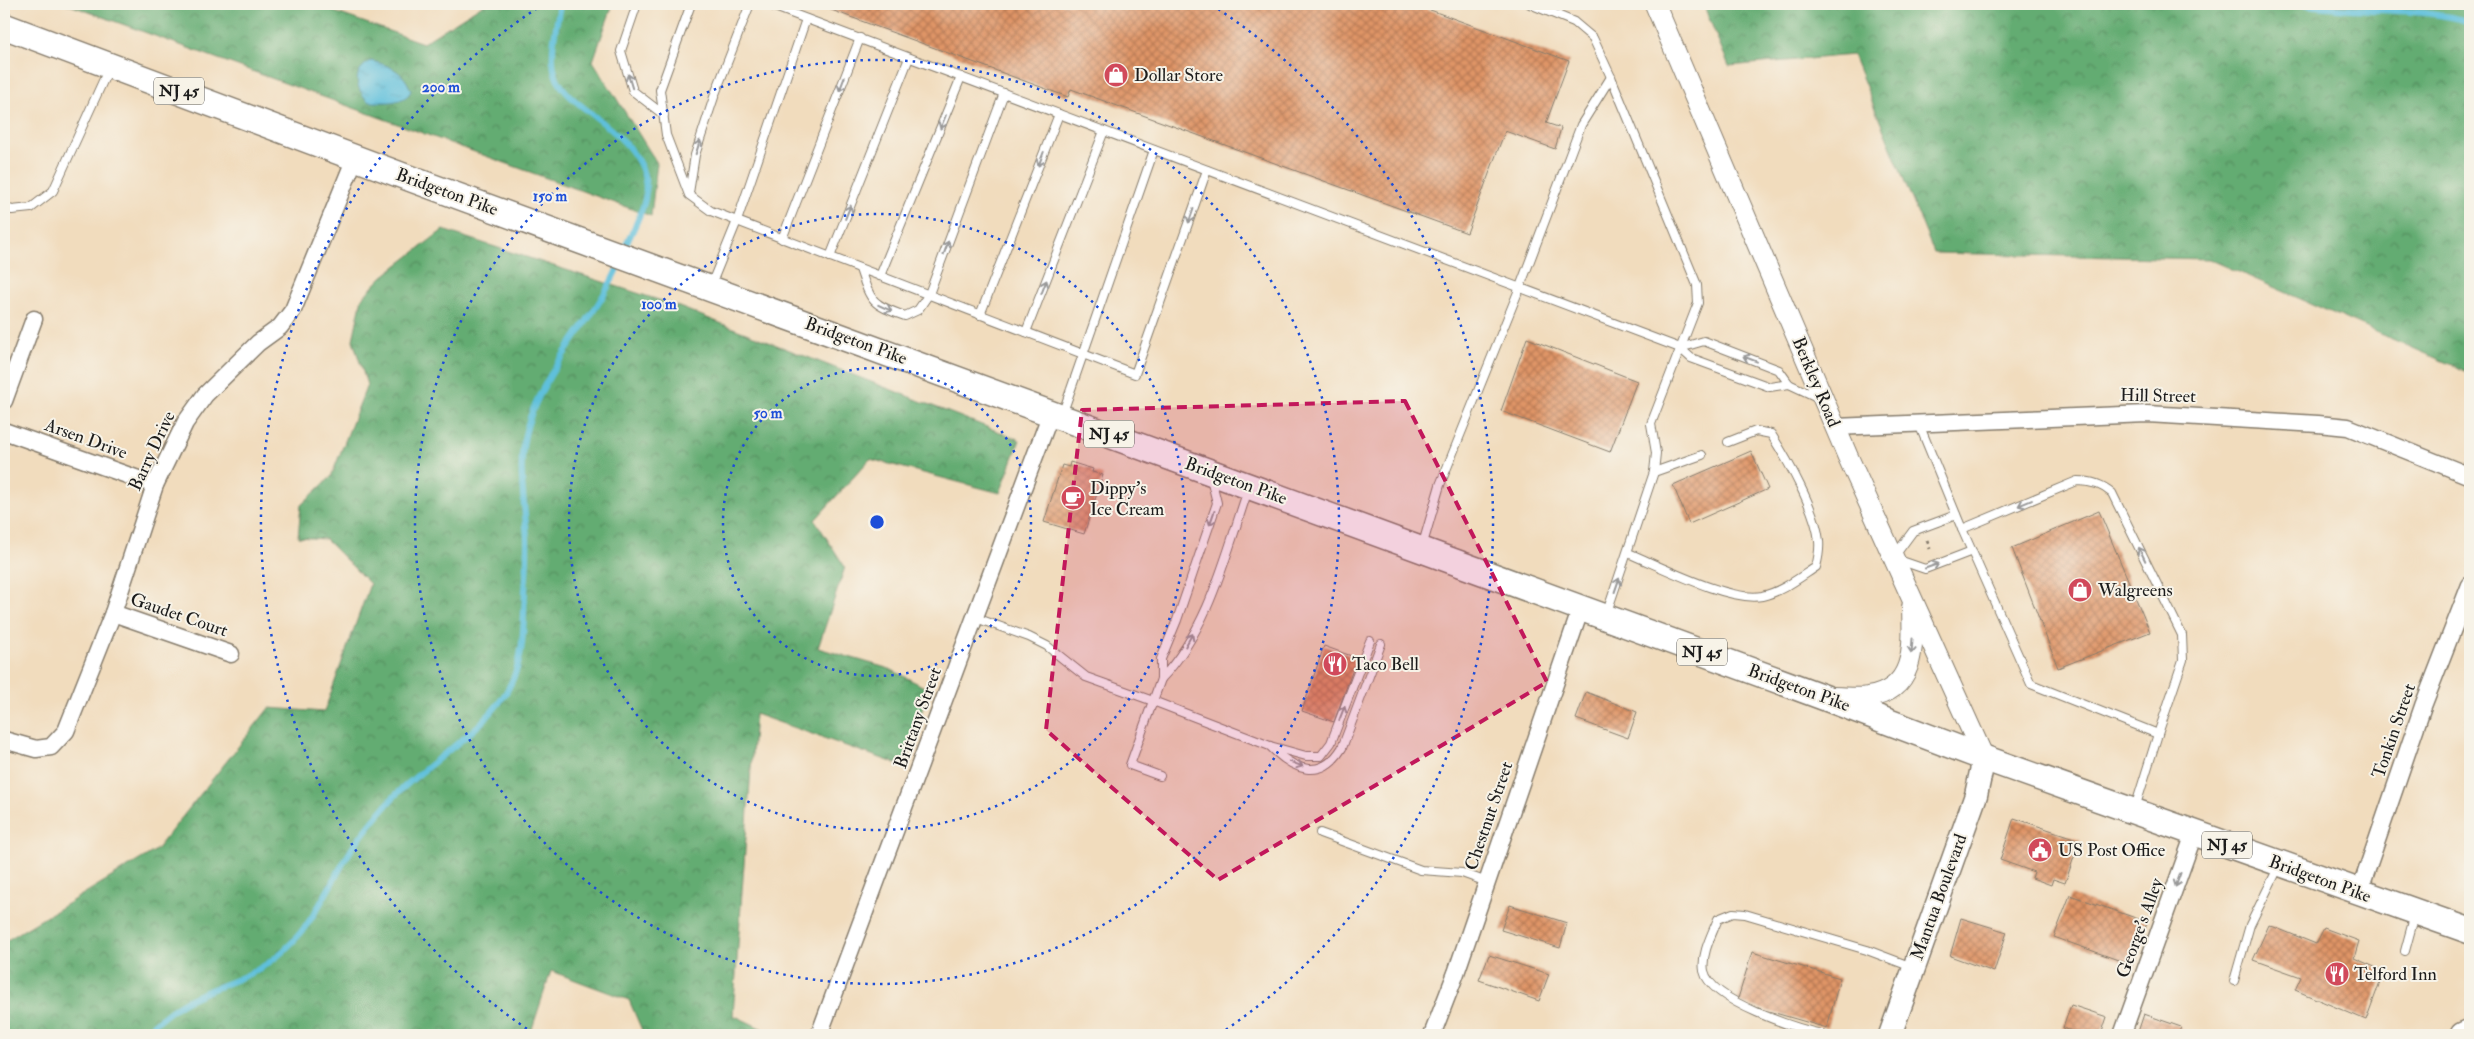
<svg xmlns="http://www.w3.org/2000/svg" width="2474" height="1039" viewBox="0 0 2474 1039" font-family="'IM FELL Double Pica',serif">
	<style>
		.forest { fill: url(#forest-crowns); stroke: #406447 }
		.water { fill: url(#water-ripples); stroke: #3d6e7c }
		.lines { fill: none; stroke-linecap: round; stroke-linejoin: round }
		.stream { stroke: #5ec0dc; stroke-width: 6 }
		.building { fill: url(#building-cross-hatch) }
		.service-casing { stroke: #867c6c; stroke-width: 10 }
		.minor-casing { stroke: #867c6c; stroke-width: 19 }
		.tertiary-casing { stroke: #867c6c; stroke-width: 22 }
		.secondary-casing { stroke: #867c6c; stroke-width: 25 }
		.primary-casing { stroke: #867c6c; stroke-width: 28 }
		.path { stroke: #867c6c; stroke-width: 3; stroke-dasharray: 4 4; stroke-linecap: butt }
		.service { stroke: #fff; stroke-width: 8 }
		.minor { stroke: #fff; stroke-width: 16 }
		.tertiary { stroke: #fff; stroke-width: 20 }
		.secondary { stroke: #fff; stroke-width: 22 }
		.primary { stroke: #fff; stroke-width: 25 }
		.oneway { stroke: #999 }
		.marked { fill: #c2185b; fill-opacity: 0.2; stroke: #c2185b; stroke-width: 4; stroke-dasharray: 10 6; stroke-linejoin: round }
		.ring { fill: none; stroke: #1d4ed8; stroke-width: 2.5; stroke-dasharray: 2.5 5 }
		.labels { text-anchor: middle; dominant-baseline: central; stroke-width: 4; stroke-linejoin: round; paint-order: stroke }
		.shield { fill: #f7f3e8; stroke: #5e5c59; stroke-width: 1 }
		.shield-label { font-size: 16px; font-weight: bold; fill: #1c1c1c }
		.poi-label { font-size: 18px; fill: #1c1c1c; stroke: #f7f3e8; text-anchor: start }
		.street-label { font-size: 18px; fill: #1c1c1c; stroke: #f7f3e8 }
		.centre { fill: #1d4ed8; stroke: #f7f3e8; stroke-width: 2.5 }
		.ring-label { font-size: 15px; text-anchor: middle; font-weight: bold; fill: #1d4ed8; stroke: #f7f3e8; stroke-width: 4; stroke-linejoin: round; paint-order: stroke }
	</style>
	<defs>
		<pattern id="forest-crowns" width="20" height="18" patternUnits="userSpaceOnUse" patternTransform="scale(1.25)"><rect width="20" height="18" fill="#64ac72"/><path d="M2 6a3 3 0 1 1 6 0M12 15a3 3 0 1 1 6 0" fill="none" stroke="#528b5d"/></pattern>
		<pattern id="water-ripples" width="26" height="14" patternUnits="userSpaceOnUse" patternTransform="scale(1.25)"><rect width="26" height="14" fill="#5ec0dc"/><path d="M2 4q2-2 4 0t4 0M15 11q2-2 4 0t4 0" fill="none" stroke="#51a4bc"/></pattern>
		<pattern id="building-cross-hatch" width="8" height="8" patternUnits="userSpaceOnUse" patternTransform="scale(1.25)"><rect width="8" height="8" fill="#df9466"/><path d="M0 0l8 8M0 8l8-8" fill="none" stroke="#b47853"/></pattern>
	</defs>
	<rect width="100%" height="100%" fill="#f7f3e8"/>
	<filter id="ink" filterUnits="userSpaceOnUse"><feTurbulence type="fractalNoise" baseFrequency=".02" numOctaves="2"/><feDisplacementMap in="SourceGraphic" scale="10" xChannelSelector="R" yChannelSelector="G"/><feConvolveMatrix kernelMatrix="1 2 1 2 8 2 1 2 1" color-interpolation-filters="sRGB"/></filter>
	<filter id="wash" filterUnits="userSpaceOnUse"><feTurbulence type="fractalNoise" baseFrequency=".0096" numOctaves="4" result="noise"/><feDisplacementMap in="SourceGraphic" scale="20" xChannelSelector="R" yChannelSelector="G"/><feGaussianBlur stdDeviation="1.12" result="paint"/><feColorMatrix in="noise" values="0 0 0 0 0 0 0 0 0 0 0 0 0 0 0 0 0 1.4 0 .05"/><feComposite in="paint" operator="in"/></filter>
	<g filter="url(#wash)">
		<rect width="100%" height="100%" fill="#f1dcbd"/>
		<g class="forest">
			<polygon points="67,4 312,4 423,43 484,4 613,4 593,61 657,163 651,216"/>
			<polygon points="1703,4 2470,4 2470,373 2209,259 1934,253 1853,55 1729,66"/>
			<polygon points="443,230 674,305 1020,440 1000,493 870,459 815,520 845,567 818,648 890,669 928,689 906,767 755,714 733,1015 771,1033 771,1035 644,1035 629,1000 551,971 530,1035 4,1035 4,942 156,850 269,708 324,712 370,584 325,539 298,537 301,505 331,477 367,385 353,340 362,298 382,277"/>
		</g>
		<path class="water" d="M371,61C390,65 405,72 411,91C404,105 382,102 369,102C355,89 351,71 371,61Z"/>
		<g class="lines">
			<g class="stream">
				<path d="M560,4C557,25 548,55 556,76C563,93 579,104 593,115C618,134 652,162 645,199C641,217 630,235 623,252"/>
				<path d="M2303,4C2358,14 2415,5 2470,22"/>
				<path d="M141,1035C155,1024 172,1008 188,1000C217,985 249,979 275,958C313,929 328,886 353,847C364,832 377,816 390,801C425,762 490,730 511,683C525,655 523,623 525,592C526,574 528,557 527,539C525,502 516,463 527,427C544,366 597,320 620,262"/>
			</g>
		</g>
		<g id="blocks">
			<g class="building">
				<polygon points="815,4 1414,4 1569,61 1546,123 1561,128 1555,149 1505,131 1467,233 1071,89 1068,97"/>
				<polygon points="1527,338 1637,381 1610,452 1501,411"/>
				<polygon points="1751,451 1768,489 1689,524 1673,485"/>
				<polygon points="1070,462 1093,469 1092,472 1103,475 1084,534 1044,522 1062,465 1069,467"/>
				<polygon points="2099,511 2150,632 2058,668 2012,548"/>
				<polygon points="1324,646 1357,658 1334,722 1302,711"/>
				<polygon points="1586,692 1637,712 1628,738 1576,719"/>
				<polygon points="2014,818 2080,840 2065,883 2053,879 2051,885 2032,878 2034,872 2000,860"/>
				<polygon points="2070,895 2147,922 2132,965 2054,937"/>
				<polygon points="1510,905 1567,923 1560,948 1501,930"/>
				<polygon points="1961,918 2007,932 1994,972 1950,956"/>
				<polygon points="2269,925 2316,944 2324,928 2359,941 2354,958 2384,971 2366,1020 2295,990 2301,977 2253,960"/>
				<polygon points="1752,952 1840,978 1827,1028 1737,1002"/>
				<polygon points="1489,955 1549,974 1539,1001 1479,980"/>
				<polygon points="2071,1005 2107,1017 2101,1035 2084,1035 2063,1028"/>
				<polygon points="2144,1014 2181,1027 2178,1035 2137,1035"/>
			</g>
		</g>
	</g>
	<g filter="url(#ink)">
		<use href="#blocks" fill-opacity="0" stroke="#867c6c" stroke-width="1"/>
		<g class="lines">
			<defs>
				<g id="service">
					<polyline points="637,4 621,51 633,91 664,115"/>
					<polyline points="691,4 660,90 666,135 689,195 711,211 1135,374 1207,170"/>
					<polyline points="767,4 1680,348 1691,358 1770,387 1789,384"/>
					<polyline points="1530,4 1574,22 1593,38 1611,77 1697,285 1698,303 1651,424 1656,453 1654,472 1606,615"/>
					<polyline points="689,193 695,155 715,94 750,4"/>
					<polyline points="4,207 12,210 31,208 53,191 108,70"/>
					<polyline points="782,239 860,38"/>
					<polyline points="830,257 909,58"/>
					<path d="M860,269C871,302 871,304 905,316L918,310L929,294L1004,93"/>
					<polyline points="880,276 961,77"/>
					<polyline points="711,285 737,221 806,19"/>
					<polyline points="980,315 1059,114"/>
					<polyline points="1026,332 1104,131"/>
					<polyline points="1680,348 1704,341 1779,370 1789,384 1819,398"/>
					<polyline points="1062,415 1154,150"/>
					<polyline points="1919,424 1962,529 2031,684 2158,734 2135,808"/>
					<polyline points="1654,472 1702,455"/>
					<polyline points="1956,515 1913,531 1893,558 1925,569 1972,551"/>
					<path d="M1962,529L2077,481C2091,481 2102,484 2112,493L2182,635L2183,660L2158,734"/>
					<polyline points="1422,547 1440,485 1520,287 1581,125 1611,77"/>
					<path d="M1628,553C1660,566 1729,602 1762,596C1781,592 1799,578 1816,567C1818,559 1820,550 1819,541C1816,510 1788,461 1771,434L1756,431L1728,442"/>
					<polyline points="976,618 1029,637 1047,646 1086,677 1153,701 1161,679 1161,659 1177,620 1217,503 1211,478"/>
					<path d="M1161,679C1209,629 1226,554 1248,490"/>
					<polyline points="1270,746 1306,756 1321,756 1331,743 1370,641"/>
					<path d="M1160,776L1130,765L1153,701L1270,746C1293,770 1321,782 1342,748L1381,644"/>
					<polyline points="1320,833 1421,870 1462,873 1487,882"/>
					<polyline points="2405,951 2415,914"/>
					<polyline points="2234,981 2250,925 2279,866"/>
					<path d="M1826,1035C1798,1029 1711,1002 1704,971C1701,954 1712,934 1718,919L1733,913L1745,914L1867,950L1912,967"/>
				</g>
				<g id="minor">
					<polyline points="4,401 34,319"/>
					<polyline points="1835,427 2147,414 2318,424 2348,427 2470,476"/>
					<polyline points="4,431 155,485"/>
					<polyline points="113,613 231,654"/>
					<polyline points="4,740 36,749 51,747 66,731 113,613 155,485 185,423 205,395 258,343 280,327 293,310 355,158"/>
					<polyline points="2359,893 2423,706 2470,585"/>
					<polyline points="819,1035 1051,413"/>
					<polyline points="1432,1035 1456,973 1581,608"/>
					<polyline points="2122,1035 2194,834"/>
				</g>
				<g id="tertiary">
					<polyline points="1655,4 1848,457 1984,758"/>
					<path d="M1833,697C1844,697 1857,699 1868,697C1917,690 1913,644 1912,607"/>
				</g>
				<polyline id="secondary" points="1890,1035 1976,795 1984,758"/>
				<g id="primary">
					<polyline points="4,26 414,180 1823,697 1984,758 2470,931"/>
					<polyline points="2463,1035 2470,1032"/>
				</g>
			</defs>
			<use href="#service" class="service-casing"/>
			<use href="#minor" class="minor-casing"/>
			<use href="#tertiary" class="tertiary-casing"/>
			<use href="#secondary" class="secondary-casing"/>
			<use href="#primary" class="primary-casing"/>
			<polyline class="path" points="1927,540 1930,549"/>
			<use href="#service" class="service"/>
			<use href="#minor" class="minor"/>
			<use href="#tertiary" class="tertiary"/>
			<use href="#secondary" class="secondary"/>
			<use href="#primary" class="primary"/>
		</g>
		<defs><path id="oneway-shaft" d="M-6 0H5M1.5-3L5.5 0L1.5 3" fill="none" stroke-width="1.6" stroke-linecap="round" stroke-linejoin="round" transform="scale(1.25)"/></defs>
		<g class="oneway">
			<use href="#oneway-shaft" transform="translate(630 81) rotate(-107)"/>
			<use href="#oneway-shaft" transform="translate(842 84) rotate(111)"/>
			<use href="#oneway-shaft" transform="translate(943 122) rotate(112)"/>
			<use href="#oneway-shaft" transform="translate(698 147) rotate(-72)"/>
			<use href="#oneway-shaft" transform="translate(1041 159) rotate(111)"/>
			<use href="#oneway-shaft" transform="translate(848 212) rotate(-68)"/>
			<use href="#oneway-shaft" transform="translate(1191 216) rotate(109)"/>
			<use href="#oneway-shaft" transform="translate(946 248) rotate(-70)"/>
			<use href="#oneway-shaft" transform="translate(1044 287) rotate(-69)"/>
			<use href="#oneway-shaft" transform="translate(885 308) rotate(25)"/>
			<use href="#oneway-shaft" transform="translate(1750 359) rotate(-159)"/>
			<use href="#oneway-shaft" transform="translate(2025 503) rotate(157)"/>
			<use href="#oneway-shaft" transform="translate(1212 518) rotate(109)"/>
			<use href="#oneway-shaft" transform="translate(2142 554) rotate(-116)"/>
			<use href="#oneway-shaft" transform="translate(1932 566) rotate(-19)"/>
			<use href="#oneway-shaft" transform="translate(1617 585) rotate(-71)"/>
			<use href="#oneway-shaft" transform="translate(1189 640) rotate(-60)"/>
			<use href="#oneway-shaft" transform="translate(1912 646) rotate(94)"/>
			<use href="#oneway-shaft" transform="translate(1342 713) rotate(-69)"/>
			<use href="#oneway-shaft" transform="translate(1296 764) rotate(20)"/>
			<use href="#oneway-shaft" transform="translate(2178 880) rotate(110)"/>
		</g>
	</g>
	<path class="marked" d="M1405,401L1547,682L1218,880L1046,730L1082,410Z"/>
	<g class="ring">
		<circle cx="877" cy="522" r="154"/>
		<circle cx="877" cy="522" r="308"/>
		<circle cx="877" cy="522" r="462"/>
		<path d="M533 1033A616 616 0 0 1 542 5M1212 5A616 616 0 0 1 1221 1033"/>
	</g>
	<defs>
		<symbol id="shop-disc" viewBox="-11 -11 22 22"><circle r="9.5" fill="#d1495b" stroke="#f7f3e8"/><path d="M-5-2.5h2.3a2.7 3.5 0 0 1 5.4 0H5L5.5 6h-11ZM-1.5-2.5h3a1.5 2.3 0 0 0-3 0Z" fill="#fff"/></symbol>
		<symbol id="cafe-disc" viewBox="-11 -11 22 22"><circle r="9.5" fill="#d1495b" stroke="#f7f3e8"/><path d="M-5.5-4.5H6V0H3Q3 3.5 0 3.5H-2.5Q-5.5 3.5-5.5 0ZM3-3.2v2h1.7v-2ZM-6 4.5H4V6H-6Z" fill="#fff"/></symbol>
		<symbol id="restaurant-disc" viewBox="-11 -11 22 22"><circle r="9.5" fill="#d1495b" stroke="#f7f3e8"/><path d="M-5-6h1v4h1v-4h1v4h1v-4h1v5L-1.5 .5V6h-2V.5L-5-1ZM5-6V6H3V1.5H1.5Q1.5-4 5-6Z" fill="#fff"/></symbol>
		<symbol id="civic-disc" viewBox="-11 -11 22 22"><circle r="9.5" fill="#d1495b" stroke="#f7f3e8"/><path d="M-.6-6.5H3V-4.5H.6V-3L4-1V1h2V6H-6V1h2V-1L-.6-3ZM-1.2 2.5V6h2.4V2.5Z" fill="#fff"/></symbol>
	</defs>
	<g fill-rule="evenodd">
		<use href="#shop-disc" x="1102" y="61" width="28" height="28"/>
		<use href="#cafe-disc" x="1059" y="484" width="28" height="28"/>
		<use href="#shop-disc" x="2066" y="576" width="28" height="28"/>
		<use href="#restaurant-disc" x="1321" y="650" width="28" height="28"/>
		<use href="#civic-disc" x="2026" y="836" width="28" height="28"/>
		<use href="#restaurant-disc" x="2323" y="960" width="28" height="28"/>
	</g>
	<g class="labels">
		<g class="shield">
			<rect x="154" y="77.5" width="50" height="27" rx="4"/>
			<rect x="1084" y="420.5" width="50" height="27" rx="4"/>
			<rect x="1677" y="638.5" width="50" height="27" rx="4"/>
			<rect x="2202" y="831.5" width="50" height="27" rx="4"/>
		</g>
		<g class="shield-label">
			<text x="179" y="91">NJ 45</text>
			<text x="1109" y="434">NJ 45</text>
			<text x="1702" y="652">NJ 45</text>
			<text x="2227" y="845">NJ 45</text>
		</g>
		<g class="poi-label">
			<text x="1134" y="75">Dollar Store</text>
			<text x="1090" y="488">Dippy's<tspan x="1090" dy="21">Ice Cream</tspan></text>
			<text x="2098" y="590">Walgreens</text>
			<text x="1352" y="664">Taco Bell</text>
			<text x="2058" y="850">US Post Office</text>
			<text x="2354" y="974">Telford Inn</text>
		</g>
		<g class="street-label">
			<text transform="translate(447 192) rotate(20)">Bridgeton Pike</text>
			<text transform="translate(856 341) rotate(20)">Bridgeton Pike</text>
			<text transform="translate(1816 382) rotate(67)">Berkley Road</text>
			<text transform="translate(2158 396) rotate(1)">Hill Street</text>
			<text transform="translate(86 439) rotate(20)">Arsen Drive</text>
			<text transform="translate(152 451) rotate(-65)">Barry Drive</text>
			<text transform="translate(1236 481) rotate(20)">Bridgeton Pike</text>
			<text transform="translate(179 615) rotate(19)">Gaudet Court</text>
			<text transform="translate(1799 688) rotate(20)">Bridgeton Pike</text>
			<text transform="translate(918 718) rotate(-70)">Brittany Street</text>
			<text transform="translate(2394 731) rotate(-71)">Tonkin Street</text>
			<text transform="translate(1489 816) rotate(-71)">Chestnut Street</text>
			<text transform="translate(2320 879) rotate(20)">Bridgeton Pike</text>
			<text transform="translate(1939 897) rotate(-70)">Mantua Boulevard</text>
			<text transform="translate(2140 928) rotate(-70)">George's Alley</text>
		</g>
	</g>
	<circle cx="877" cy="522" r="8" class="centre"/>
	<g class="ring-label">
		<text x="441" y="92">200 m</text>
		<text x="550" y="201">150 m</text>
		<text x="659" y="309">100 m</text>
		<text x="768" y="418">50 m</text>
	</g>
	<rect width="2474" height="1039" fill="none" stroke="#f7f3e8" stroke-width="20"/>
</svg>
